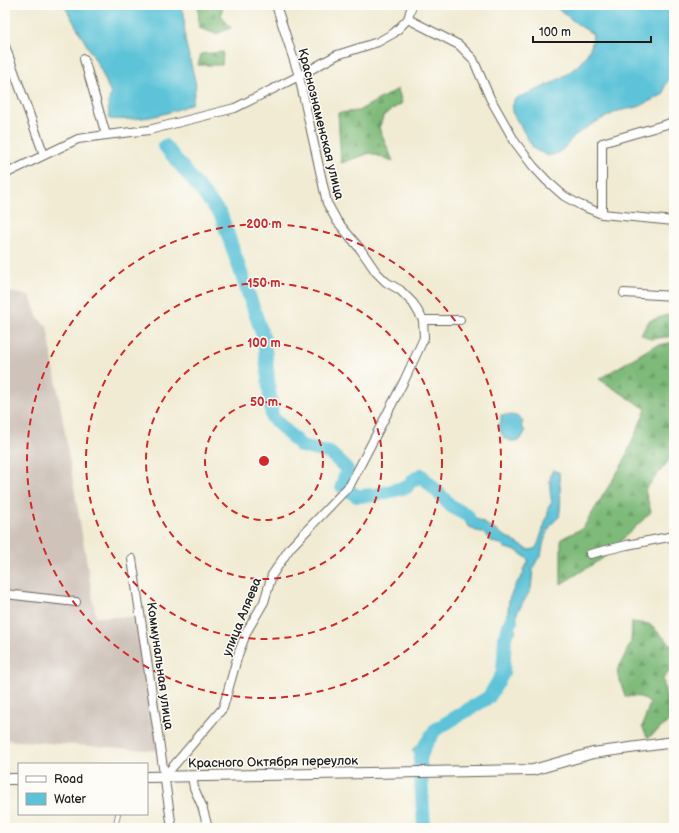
<svg xmlns="http://www.w3.org/2000/svg" width="679" height="833" viewBox="0 0 679 833" font-family="'Balsamiq Sans',sans-serif">
	<style>
		.industrial { fill: #cec2b9 }
		.forest { fill: url(#forest-firs); stroke: #4d6b4a }
		.water { fill: #5bc3d8; stroke: #3c707a }
		.lines { fill: none; stroke-linecap: round; stroke-linejoin: round }
		.river { stroke: #5bc3d8; stroke-width: 14 }
		.service-casing { stroke: #67645c; stroke-width: 5.5 }
		.minor-casing { stroke: #67645c; stroke-width: 10 }
		.tertiary-casing { stroke: #67645c; stroke-width: 12 }
		.service { stroke: #fff; stroke-width: 4 }
		.minor { stroke: #fff; stroke-width: 8 }
		.tertiary { stroke: #fff; stroke-width: 10 }
		.ring { fill: none; stroke: #d62828; stroke-width: 2; stroke-dasharray: 7 5 }
		.labels { text-anchor: middle; dominant-baseline: central; stroke-width: 3; stroke-linejoin: round; paint-order: stroke }
		.street-label { font-size: 13px; fill: #1c1c1c; stroke: #fdfcf7 }
		.centre { fill: #d62828; stroke: #fdfcf7; stroke-width: 2 }
		.ring-label { font-size: 12px; text-anchor: middle; font-weight: bold; fill: #d62828; stroke: #fdfcf7; stroke-width: 3; stroke-linejoin: round; paint-order: stroke }
	</style>
	<defs>
		<pattern id="forest-firs" width="22" height="20" patternUnits="userSpaceOnUse"><rect width="22" height="20" fill="#7eba79"/><path d="M5 1l3.5 6h-7zM16 11l3.5 6h-7z" fill="#6c9f68"/></pattern>
	</defs>
	<rect width="100%" height="100%" fill="#fdfcf7"/>
	<filter id="ink" filterUnits="userSpaceOnUse"><feTurbulence type="fractalNoise" baseFrequency=".025" numOctaves="2"/><feDisplacementMap in="SourceGraphic" scale="8" xChannelSelector="R" yChannelSelector="G"/><feConvolveMatrix kernelMatrix="1 2 1 2 8 2 1 2 1" color-interpolation-filters="sRGB"/></filter>
	<filter id="wash" filterUnits="userSpaceOnUse"><feTurbulence type="fractalNoise" baseFrequency=".012" numOctaves="4" result="noise"/><feDisplacementMap in="SourceGraphic" scale="16" xChannelSelector="R" yChannelSelector="G"/><feGaussianBlur stdDeviation="0.9" result="paint"/><feColorMatrix in="noise" values="0 0 0 0 0 0 0 0 0 0 0 0 0 0 0 0 0 1.4 0 .05"/><feComposite in="paint" operator="in"/></filter>
	<g filter="url(#wash)">
		<rect width="100%" height="100%" fill="#f1ebd3"/>
		<polygon class="industrial" points="5,291 30,296 38,318 47,326 96,617 141,617 160,751 5,740"/>
		<g class="forest">
			<polygon points="198,5 223,5 221,15 231,28 216,34 199,28"/>
			<polygon points="223,52 222,65 198,65 201,54"/>
			<polygon points="398,89 402,103 384,115 379,128 393,161 370,153 341,163 338,113 358,111"/>
			<polygon points="667,315 674,318 674,336 650,339 641,334 649,321"/>
			<polygon points="674,342 674,454 645,490 651,512 603,558 561,584 561,539 583,528 623,463 646,409 599,379 654,346"/>
			<polygon points="632,622 649,624 674,647 674,664 663,679 670,721 648,738 642,727 650,703 641,697 625,696 617,671 631,642"/>
		</g>
		<g class="water">
			<path d="M64,5H178L184,13L185,40L196,85L192,103C167,116 137,121 109,119L108,103L111,94L101,70Z"/>
			<path d="M553,5H674V77L670,78L665,85L664,94L638,107L618,111L594,123L574,136L565,147L558,153L548,156L534,149L512,112L513,101C519,96 524,95 532,92C552,84 584,68 591,46C593,42 592,38 593,34L580,26Z"/>
			<path d="M501,415C509,415 519,414 523,422L521,426L525,431L523,436L518,441H511L504,438L498,426L501,422Z"/>
			<path d="M553,470L559,472C560,488 562,502 559,517C546,526 543,543 541,557L537,560L533,569L531,589L517,613L515,633L507,639H503L501,635L503,630V623L508,612L509,599L516,584L524,573L523,569L528,563V559L517,551L505,548L501,544L492,542L482,532L476,531L467,525L466,522L453,512L450,508L454,504C479,520 504,536 529,550L535,549L538,544L548,514V508L552,502C550,494 548,477 553,470Z"/>
			<polygon points="426,741 430,746 427,749 429,754 426,756 426,763 415,763 415,754 412,751 415,747"/>
		</g>
		<g class="lines">
			<g class="river">
				<polyline points="165,146 221,215 264,339 272,417 301,446 330,453 347,469 342,486 357,496 375,495 407,487"/>
				<polyline points="412,481 421,475 451,506 468,516"/>
				<polyline points="424,828 420,759 424,747 435,730 489,697 503,673 505,637 511,621"/>
			</g>
		</g>
	</g>
	<g filter="url(#ink)">
		<g class="lines">
			<defs>
				<polyline id="service" points="115,828 118,814"/>
				<g id="minor">
					<polyline points="408,19 459,45 473,59 490,98 515,142 533,166 547,181 564,196 580,205 602,214 674,221"/>
					<polyline points="5,46 44,155"/>
					<polyline points="84,59 106,135"/>
					<polyline points="5,174 78,139 106,135 149,130 235,108 299,76 337,55 378,42 394,33 408,19 412,5"/>
					<polyline points="602,214 602,143 674,122"/>
					<polyline points="624,293 674,296"/>
					<polyline points="423,320 460,320"/>
					<polyline points="590,554 627,545 674,536"/>
					<polyline points="132,559 172,828"/>
					<polyline points="5,594 76,602"/>
					<polyline points="192,776 194,788 202,806 208,828"/>
					<polyline points="164,777 223,708 238,655 247,631 264,602 272,575 290,548 350,485 404,381 424,338 423,320 413,303 400,290 386,282 376,272 361,250 337,221 327,203 299,76 276,5"/>
				</g>
				<g id="tertiary">
					<polyline points="147,777 533,770 593,753 674,742"/>
					<polyline points="5,779 19,779"/>
				</g>
			</defs>
			<use href="#service" class="service-casing"/>
			<use href="#minor" class="minor-casing"/>
			<use href="#tertiary" class="tertiary-casing"/>
			<use href="#service" class="service"/>
			<use href="#minor" class="minor"/>
			<use href="#tertiary" class="tertiary"/>
		</g>
	</g>
	<g class="ring">
		<circle cx="264" cy="461" r="59"/>
		<circle cx="264" cy="461" r="118"/>
		<circle cx="264" cy="461" r="178"/>
		<circle cx="264" cy="461" r="237"/>
	</g>
	<g class="labels">
		<g class="street-label">
			<text transform="translate(321 124) rotate(76)">Краснознаменская улица</text>
			<text transform="translate(242 617) rotate(-68)">улица Аляева</text>
			<text transform="translate(160 666) rotate(82)">Коммунальная улица</text>
			<text transform="translate(273 762) rotate(-1)">Красного Октября переулок</text>
		</g>
	</g>
	<circle cx="264" cy="461" r="6" class="centre"/>
	<g class="ring-label">
		<text x="264" y="228">200 m</text>
		<text x="264" y="287">150 m</text>
		<text x="264" y="347">100 m</text>
		<text x="264" y="406">50 m</text>
	</g>
	<rect width="679" height="833" fill="none" stroke="#fdfcf7" stroke-width="20"/>
	<rect x="18" y="763" width="130" height="52" fill="#fdfcf7" stroke="#a3a29f"/>
	<rect x="26" y="776" width="20" height="6" fill="#ffffff" stroke="#a3a29f"/>
	<text x="54" y="783" font-size="12" fill="#1c1c1c">Road</text>
	<rect x="26" y="793" width="20" height="12" fill="#5bc3d8" stroke="#a3a29f"/>
	<text x="54" y="803" font-size="12" fill="#1c1c1c">Water</text>
	<path d="M533 36v6h118v-6" fill="none" stroke="#1c1c1c" stroke-width="2"/>
	<text x="539" y="36" font-size="12" fill="#1c1c1c" stroke="#fdfcf7" stroke-width="3" paint-order="stroke">100 m</text>
</svg>
